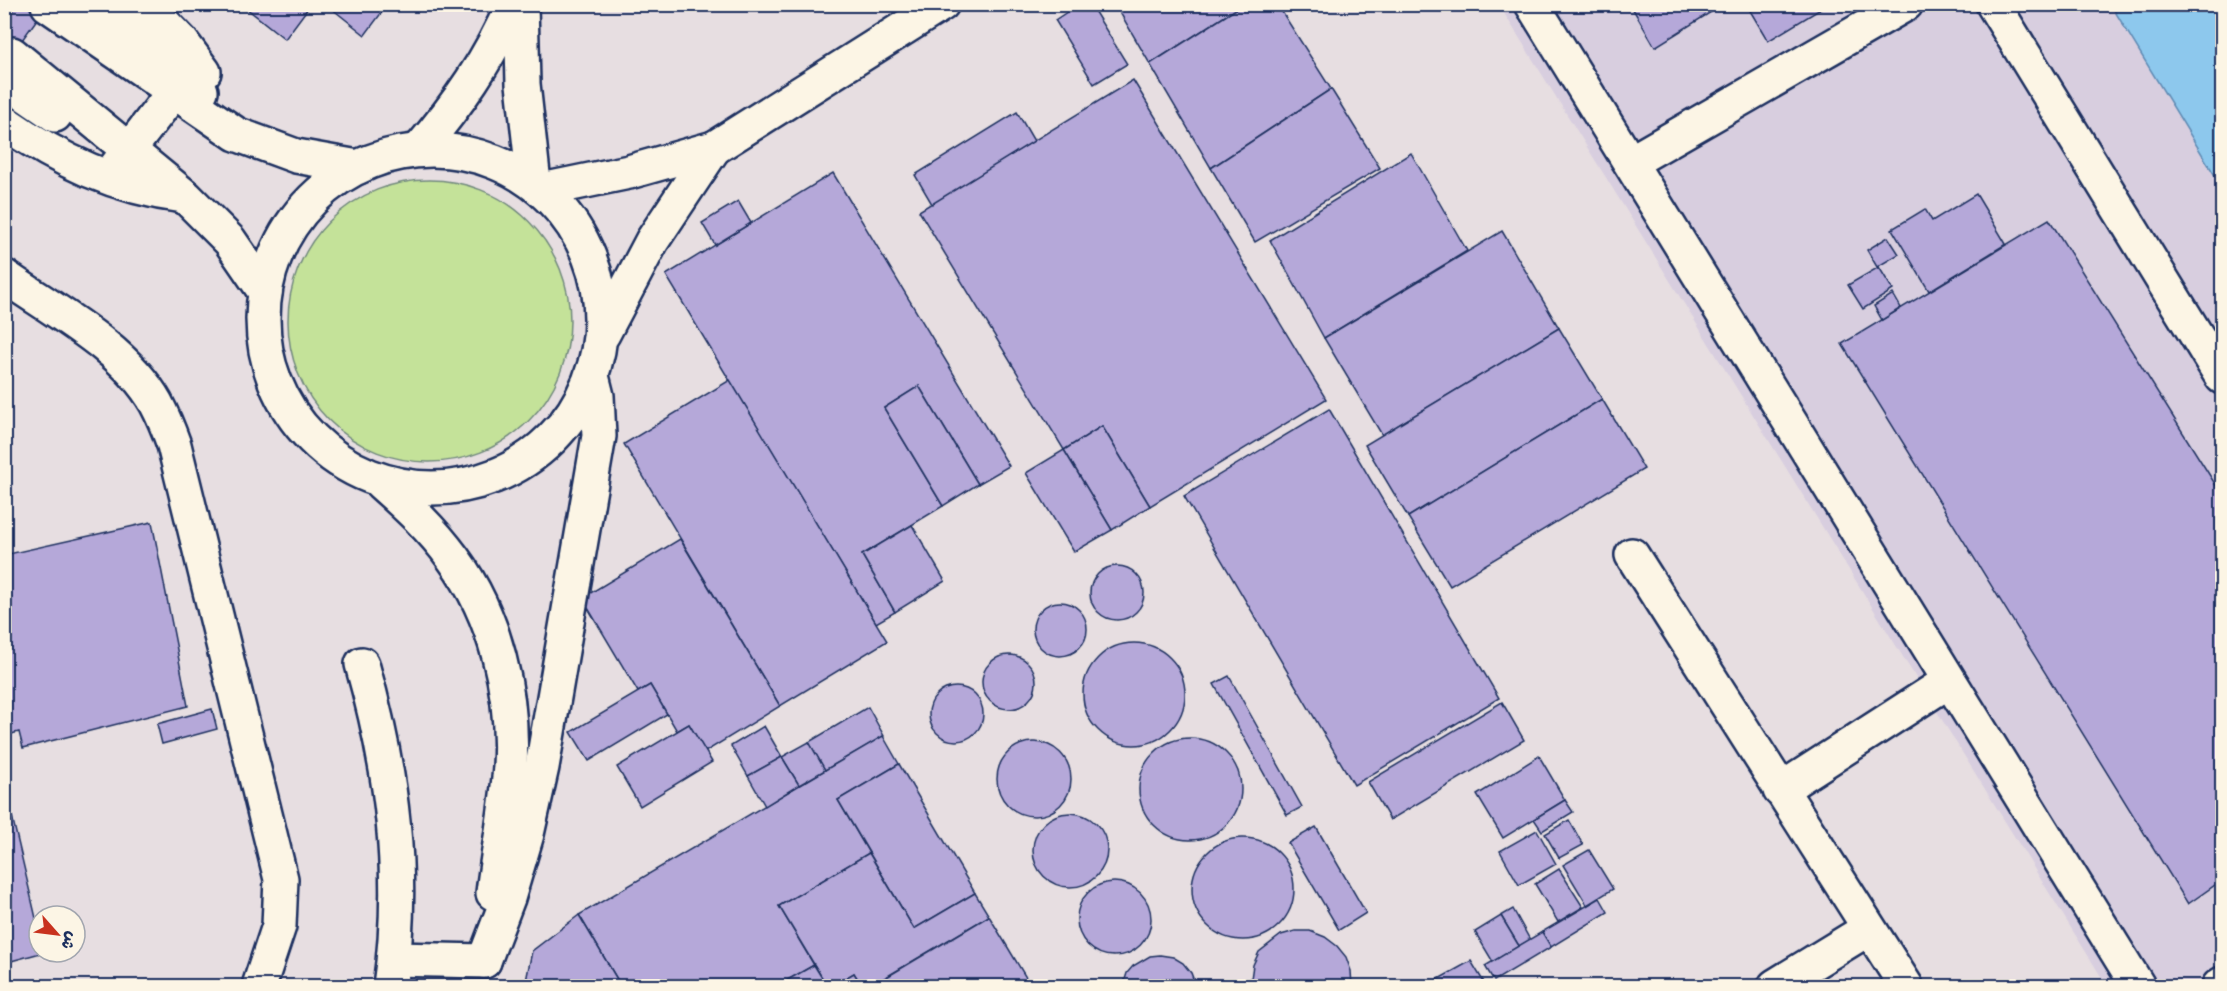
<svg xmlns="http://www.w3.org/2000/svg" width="2227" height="991" viewBox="0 0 2227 991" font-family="Pangolin,'Playpen Sans Arabic',sans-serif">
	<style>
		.built { fill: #d8cedf }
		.green { fill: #c4e299; stroke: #70887c; stroke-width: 1.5 }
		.water { fill: #8dc8ed; stroke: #5f8bb4; stroke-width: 1.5 }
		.building { fill: #b5a8d9; stroke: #1b2f5e; stroke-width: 1.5 }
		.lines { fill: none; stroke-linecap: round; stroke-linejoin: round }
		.minor-casing { stroke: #1b2f5e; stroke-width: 38 }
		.minor { stroke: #fcf5e5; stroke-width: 33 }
	</style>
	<rect width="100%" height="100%" fill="#e7dee1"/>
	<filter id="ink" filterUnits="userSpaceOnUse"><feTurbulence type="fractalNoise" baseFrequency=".0167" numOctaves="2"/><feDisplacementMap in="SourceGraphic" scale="12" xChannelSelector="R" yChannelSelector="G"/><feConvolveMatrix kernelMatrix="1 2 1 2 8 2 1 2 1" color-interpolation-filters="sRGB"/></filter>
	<g filter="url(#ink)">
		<polygon class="built" points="1499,5 2111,5 2222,187 2222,986 2107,986"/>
		<circle class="green" cx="429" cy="321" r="141"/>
		<polygon class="water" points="2111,5 2222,5 2222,187"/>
		<g class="building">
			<polygon points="17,4 48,4 4,65 4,21"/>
			<polygon points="241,4 311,4 285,39"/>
			<polygon points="326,4 388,4 365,35"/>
			<polygon points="1079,4 1090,4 1127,64 1094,84 1055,20"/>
			<polygon points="1115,4 1244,4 1150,64"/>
			<polygon points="1244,4 1277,4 1331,89 1211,168 1150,64"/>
			<polygon points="1630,4 1724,4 1655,47"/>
			<polygon points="1746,4 1829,4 1768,41"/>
			<polygon points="1133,80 1326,399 1150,506 1102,426 1064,450 919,211"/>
			<polygon points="1331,89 1380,168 1255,242 1211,168"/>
			<polygon points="1017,112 1034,141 932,204 915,175"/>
			<polygon points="1411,153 1467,251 1324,338 1270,240"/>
			<polygon points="833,173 1009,466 978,484 919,386 884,408 943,506 862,555 895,612 876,623 666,275"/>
			<polygon points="1976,194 2006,244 1929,291 1892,229 1925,209 1932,221"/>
			<polygon points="738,201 751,223 715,245 702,223"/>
			<polygon points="2049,219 2222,495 2222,880 2188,904 1842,344"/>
			<polygon points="1502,231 1559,328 1382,435 1324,338"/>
			<polygon points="1888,237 1899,254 1877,267 1867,250"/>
			<polygon points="1879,267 1893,290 1863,309 1848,285"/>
			<polygon points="1893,294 1901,308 1882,320 1874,306"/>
			<polygon points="1559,328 1602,399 1408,517 1365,445"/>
			<polygon points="730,380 887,641 780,706 624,444"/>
			<polygon points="919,386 978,484 943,506 884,408"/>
			<polygon points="1602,399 1644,469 1450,586 1408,517"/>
			<polygon points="1329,409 1499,698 1354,785 1184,496"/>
			<polygon points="1102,426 1150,506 1112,530 1064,450"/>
			<polygon points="1064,450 1112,530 1074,552 1026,473"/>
			<polygon points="152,522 188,706 23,748 19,732 4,736 4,555"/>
			<polygon points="912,525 945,581 895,612 862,555"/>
			<polygon points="680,539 780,706 705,752 689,724 677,731 650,685 638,692 582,598"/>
			<circle cx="1117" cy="593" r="27"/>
			<circle cx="1060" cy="629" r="27"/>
			<circle cx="1134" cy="694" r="51"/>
			<circle cx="1009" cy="682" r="27"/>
			<polygon points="1229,676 1302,807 1287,815 1214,684"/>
			<polygon points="650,685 667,714 589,761 571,732"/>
			<circle cx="956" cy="714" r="27"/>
			<polygon points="1502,702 1524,740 1390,820 1368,782"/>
			<polygon points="868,707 884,736 825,770 809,742"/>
			<polygon points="212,709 217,729 162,744 157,724"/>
			<polygon points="689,724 712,762 640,806 617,767"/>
			<polygon points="764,726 782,757 748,776 731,746"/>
			<polygon points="883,736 899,764 838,800 869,853 779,906 814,965 777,986 621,986 579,915"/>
			<circle cx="1190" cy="789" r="51"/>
			<polygon points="809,742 825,770 799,785 782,757"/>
			<circle cx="1034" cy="779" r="37"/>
			<polygon points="1539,756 1565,800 1503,838 1477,795"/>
			<polygon points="782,757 799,785 765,806 748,776"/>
			<polygon points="899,764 975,893 914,929 838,800"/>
			<polygon points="4,782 39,931 39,952 44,952 4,963"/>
			<polygon points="1565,800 1573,812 1542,831 1534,819"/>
			<circle cx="1070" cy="850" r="37"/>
			<polygon points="1569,820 1583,845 1559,858 1545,834"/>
			<polygon points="1316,827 1366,913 1339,930 1288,843"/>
			<polygon points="1537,830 1556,864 1519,885 1500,851"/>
			<circle cx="1243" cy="889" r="51"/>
			<polygon points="1589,850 1613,889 1587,905 1563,865"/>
			<polygon points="869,853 914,929 975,893 989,916 871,986 862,986 854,973 832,986 827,986 779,906"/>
			<polygon points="1559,869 1583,907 1558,922 1535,884"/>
			<circle cx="1114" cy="919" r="37"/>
			<polygon points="1600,898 1608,912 1551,947 1542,932"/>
			<polygon points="1513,909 1530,940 1519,946 1501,916"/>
			<polygon points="579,915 621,986 525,986 532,951"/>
			<polygon points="989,916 1031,986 876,986 875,984"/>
			<polygon points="1501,916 1519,946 1493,962 1475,932"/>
			<polygon points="1295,931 1310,931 1325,937 1337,946 1346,957 1351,971 1352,986 1250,986 1253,965 1259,952 1281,935"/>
			<polygon points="1542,932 1551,947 1494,981 1485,966"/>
			<polygon points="1160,955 1173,957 1183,963 1191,973 1196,986 1123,986 1127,973 1133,966 1150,956"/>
			<polygon points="1471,961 1485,984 1426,986"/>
			<polygon points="814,965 827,986 777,986"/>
			<polygon points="854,973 862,986 832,986"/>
		</g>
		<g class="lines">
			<defs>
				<g id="minor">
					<polyline points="91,4 153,47 201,91"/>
					<polyline points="145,4 182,42 204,72"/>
					<polyline points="521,4 523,84 534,183"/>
					<polyline points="1532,4 2138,986"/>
					<polyline points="1993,4 2222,377"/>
					<polyline points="48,5 236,134 296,156 358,167"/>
					<polyline points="12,54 186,197 230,241 265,292"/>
					<polyline points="4,80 55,115"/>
					<path d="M4,122C60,161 116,187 183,196"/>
					<circle cx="432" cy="319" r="169"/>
					<path d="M419,150C457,105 490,59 513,4"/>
					<polyline points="1631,162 1906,4"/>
					<polyline points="115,168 188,73"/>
					<polyline points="542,190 629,172 714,148 942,4"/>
					<path d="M4,276C54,311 125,348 156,403C163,416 169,431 174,445L281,879L279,926L259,986"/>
					<polyline points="603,334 652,241 714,148"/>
					<path d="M381,483C407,506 432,529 453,558C496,616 514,695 510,766C507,808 498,851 493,893"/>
					<polyline points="1632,555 1906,986"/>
					<path d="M362,664C392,770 406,876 390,986"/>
					<polyline points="1780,790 1949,681"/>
					<polyline points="394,959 484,961"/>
					<polyline points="484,961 508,898 527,834 542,767 599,436 597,396 592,376"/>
					<polyline points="1775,986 1868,929"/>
					<polyline points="2219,986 2222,984"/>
				</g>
			</defs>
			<use href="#minor" class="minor-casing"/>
			<use href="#minor" class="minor"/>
		</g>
	</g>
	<rect width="2227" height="991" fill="none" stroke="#fcf5e5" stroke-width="24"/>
	<rect x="12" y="12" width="2203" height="967" fill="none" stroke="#1b2f5e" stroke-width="2" filter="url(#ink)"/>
	<g transform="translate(57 934) rotate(118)"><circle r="28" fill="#fcf5e5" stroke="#a2a6af" stroke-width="1.5"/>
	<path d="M0-4.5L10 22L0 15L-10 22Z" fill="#c8321e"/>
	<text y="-9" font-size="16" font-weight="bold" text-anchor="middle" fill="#1b2f5e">ش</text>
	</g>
</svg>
